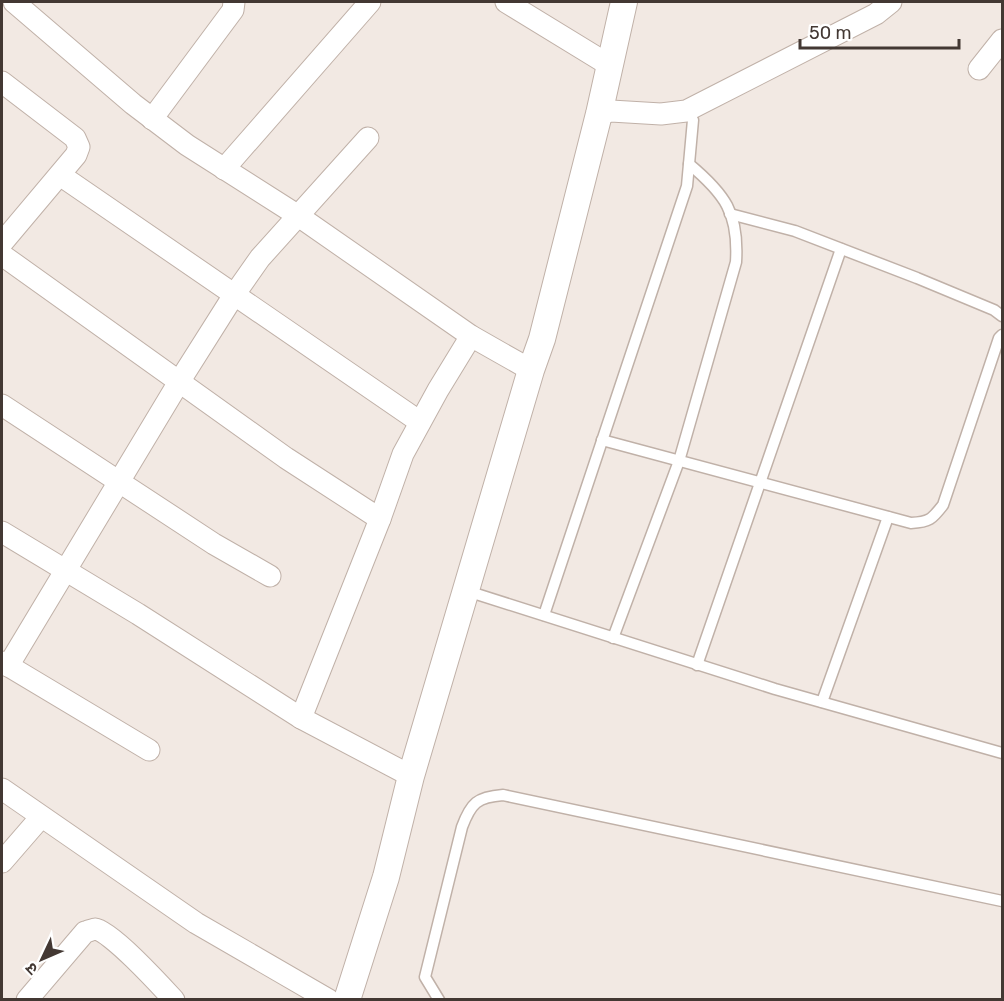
<svg xmlns="http://www.w3.org/2000/svg" width="1004" height="1001" viewBox="0 0 1004 1001" font-family="Rubik,'Noto Sans Devanagari',sans-serif">
	<style>
		.lines { fill: none; stroke-linecap: round; stroke-linejoin: round }
		.service-casing { stroke: #c0b1a8; stroke-width: 13 }
		.minor-casing { stroke: #c0b1a8; stroke-width: 23 }
		.tertiary-casing { stroke: #c0b1a8; stroke-width: 28 }
		.service { stroke: #fff; stroke-width: 10 }
		.minor { stroke: #fff; stroke-width: 21 }
		.tertiary { stroke: #fff; stroke-width: 26 }
	</style>
	<rect width="100%" height="100%" fill="#f2e9e3"/>
	<g class="lines">
		<defs>
			<g id="service">
				<polyline points="730,214 795,231 917,278 994,310 1002,316"/>
				<path d="M602,440L911,523C930,522 932,519 943,505L999,338L1002,335"/>
				<polyline points="467,591 775,689 1002,753"/>
				<polyline points="544,615 687,186 693,120 686,111"/>
				<path d="M613,638L679,461L736,262C739,213 725,194 689,164"/>
				<polyline points="697,665 841,249"/>
				<polyline points="822,702 888,517"/>
				<path d="M439,1000L425,977L462,827C471,803 477,797 503,795L1002,901"/>
			</g>
			<g id="minor">
				<polyline points="14,2 133,104 187,145 297,215 471,336 531,370"/>
				<polyline points="506,2 609,65"/>
				<polyline points="979,69 1002,40"/>
				<polyline points="2,82 75,138 79,147 76,155 2,243"/>
				<polyline points="599,114 611,111 661,114 686,111 876,14 891,2"/>
				<polyline points="152,119 233,10 234,2"/>
				<polyline points="224,169 370,2"/>
				<polyline points="60,175 420,422"/>
				<polyline points="2,255 286,458 380,519"/>
				<polyline points="2,405 214,544 270,576"/>
				<polyline points="2,532 138,614 301,718 411,776"/>
				<polyline points="2,662 149,750"/>
				<polyline points="8,666 179,382 234,295 260,258 368,138"/>
				<polyline points="301,718 380,519 403,454 438,390 471,336"/>
				<polyline points="2,789 196,923 329,1000"/>
				<polyline points="2,862 41,817"/>
				<path d="M27,1000L85,932C86,932 94,929 95,929C110,930 162,987 174,1000"/>
			</g>
			<polyline id="tertiary" points="347,1000 386,877 411,776 531,370 542,339 599,114 624,2"/>
		</defs>
		<use href="#service" class="service-casing"/>
		<use href="#minor" class="minor-casing"/>
		<use href="#tertiary" class="tertiary-casing"/>
		<use href="#service" class="service"/>
		<use href="#minor" class="minor"/>
		<use href="#tertiary" class="tertiary"/>
	</g>
	<rect width="1004" height="1001" fill="none" stroke="#433833" stroke-width="6"/>
	<g transform="translate(42 959) rotate(226)" stroke="#ffffff" stroke-width="4.5" paint-order="stroke">
	<path d="M0-4.5L10 22L0 15L-10 22Z" fill="#433833"/>
	<text y="-9" font-size="16" font-weight="bold" text-anchor="middle" fill="#433833">उ</text>
	</g>
	<path d="M800 39v9h159v-9" fill="none" stroke="#433833" stroke-width="3"/>
	<text x="809" y="39" font-size="18" fill="#433833" stroke="#ffffff" stroke-width="4.5" paint-order="stroke">50 m</text>
</svg>
